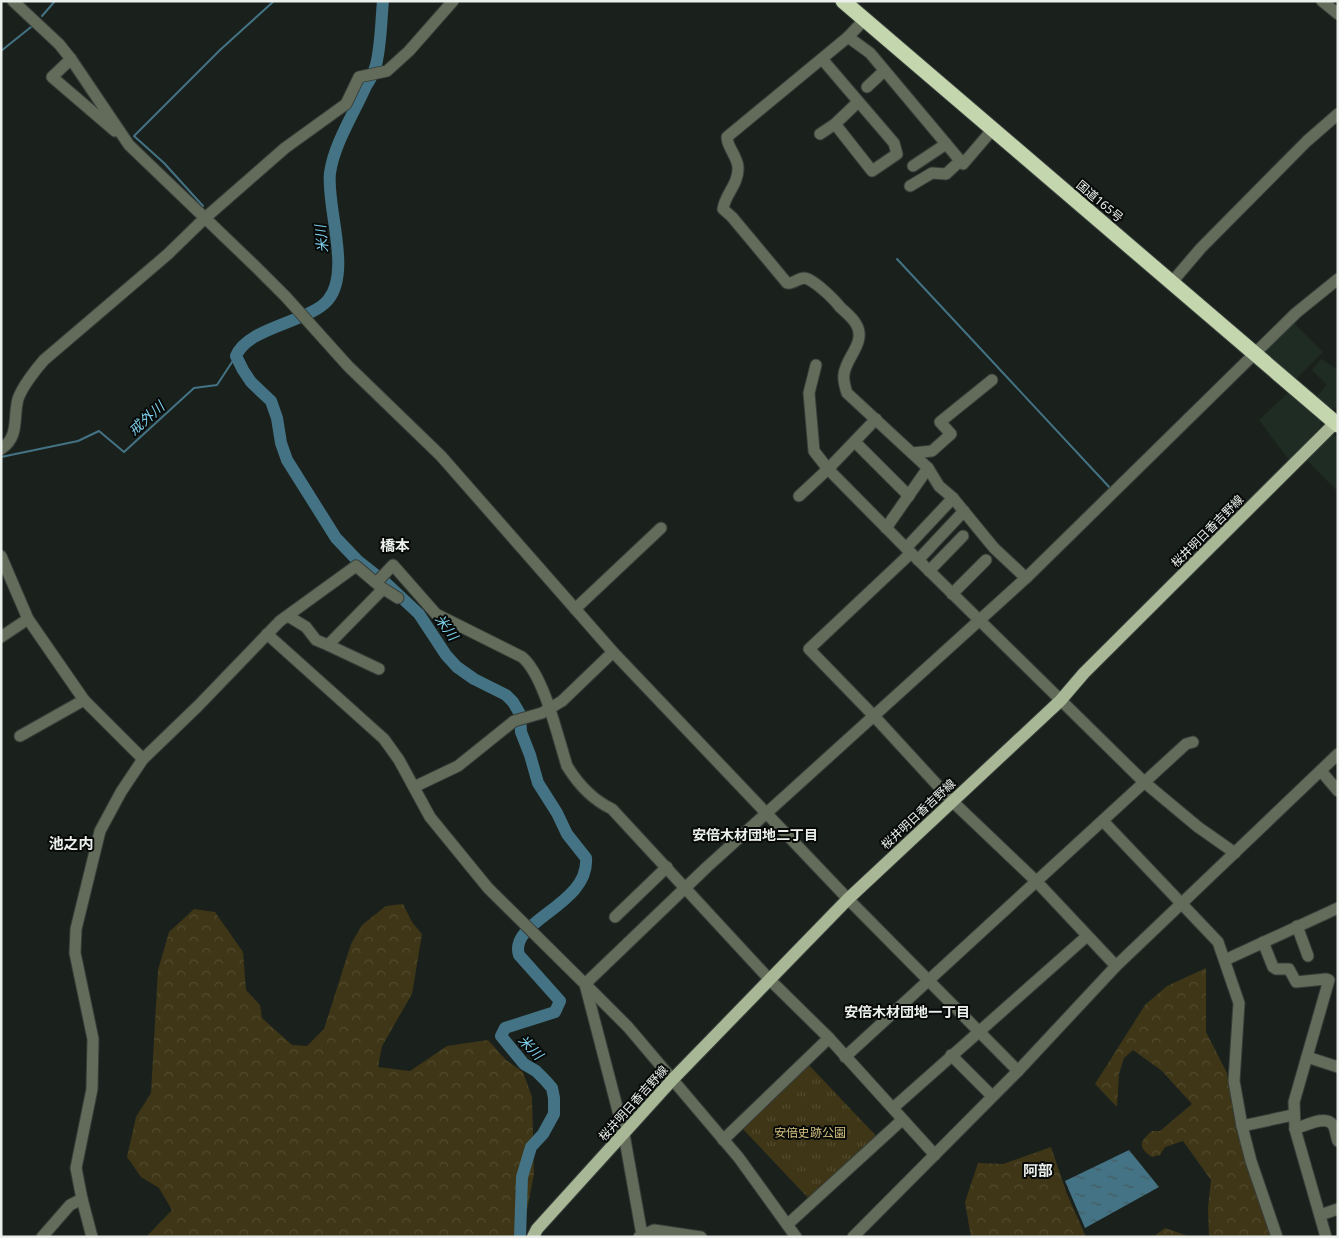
<svg xmlns="http://www.w3.org/2000/svg" width="1339" height="1238" viewBox="0 0 1339 1238" font-family="'Noto Sans','Noto Sans JP',sans-serif">
	<style>
		.built { fill: #1e2c24 }
		.forest { fill: url(#forest-crowns) }
		.park { fill: url(#park-tufts) }
		.water { fill: url(#water-ripples) }
		.lines { fill: none; stroke-linecap: round; stroke-linejoin: round }
		.stream { stroke: #437384; stroke-width: 2 }
		.river { stroke: #437384; stroke-width: 12 }
		.minor-casing { stroke: #373e3a; stroke-width: 13 }
		.major-casing { stroke: #373e3a; stroke-width: 14 }
		.highway-casing { stroke: #373e3a; stroke-width: 17 }
		.minor { stroke: #636b5a; stroke-width: 11 }
		.major { stroke: #a8b795; stroke-width: 12 }
		.highway { stroke: #c4d6ad; stroke-width: 15 }
		.labels { text-anchor: middle; dominant-baseline: central; stroke-width: 4; stroke-linejoin: round; paint-order: stroke }
		.street-label { font-size: 12px; fill: #ecf0ed; stroke: #070a08 }
		.park-label { font-size: 12px; fill: #d3c17e; stroke: #070a08 }
		.water-label { font-size: 14px; font-style: italic; fill: #7ecfec; stroke: #070a08 }
		.neighbourhood-label { font-size: 14px; font-weight: bold; fill: #ecf0ed; stroke: #070a08 }
		.quarter-label { font-size: 15px; font-weight: bold; fill: #ecf0ed; stroke: #070a08 }
	</style>
	<defs>
		<pattern id="forest-crowns" width="20" height="18" patternUnits="userSpaceOnUse" patternTransform="scale(1.25)"><rect width="20" height="18" fill="#3e3616"/><path d="M2 6a3 3 0 1 1 6 0M12 15a3 3 0 1 1 6 0" fill="none" stroke="#514a2d"/></pattern>
		<pattern id="park-tufts" width="24" height="20" patternUnits="userSpaceOnUse" patternTransform="scale(1.25)"><rect width="24" height="20" fill="#3e3616"/><path d="M3 7l-1-3M5 7V3M7 7l1-3M15 17l-1-3M17 17v-4M19 17l1-3" fill="none" stroke="#514a2d"/></pattern>
		<pattern id="water-ripples" width="26" height="14" patternUnits="userSpaceOnUse" patternTransform="scale(1.25)"><rect width="26" height="14" fill="#437384"/><path d="M2 4q2-2 4 0t4 0M15 11q2-2 4 0t4 0" fill="none" stroke="#455b62"/></pattern>
	</defs>
	<rect width="100%" height="100%" fill="#1a211d"/>
	<g class="built">
		<polygon points="1292,321 1323,352 1294,381 1262,353"/>
		<polygon points="1321,359 1338,370 1338,409 1336,409 1327,408 1316,397 1327,385 1312,370"/>
		<polygon points="1290,391 1320,417 1321,426 1289,460 1259,420"/>
		<polygon points="1337,435 1338,488 1336,490 1307,460 1329,437"/>
	</g>
	<g class="forest">
		<polygon points="403,904 412,922 422,934 412,994 382,1046 378,1067 410,1071 447,1046 488,1040 506,1060 523,1072 532,1097 534,1174 525,1220 516,1237 146,1237 172,1210 159,1188 141,1177 127,1157 136,1117 151,1093 158,970 169,932 194,909 215,912 243,952 246,990 260,1005 262,1018 292,1045 307,1046 324,1029 351,944 362,925 386,906"/>
		<path d="M1206,968V1032L1227,1073L1232,1096L1274,1237H1209L1208,1208L1211,1180L1183,1141L1165,1147L1160,1155L1152,1157C1137,1147 1140,1141 1152,1131H1160L1192,1104L1162,1071L1133,1050L1124,1058L1119,1074L1117,1107L1095,1084L1145,1005L1167,986Z"/>
		<polygon points="1051,1147 1067,1194 1086,1237 971,1237 965,1202 978,1163 1003,1164"/>
		<polygon points="1165,1228 1191,1237 1153,1237"/>
	</g>
	<polygon class="park" points="807,1063 879,1139 811,1201 740,1126"/>
	<polygon class="water" points="1129,1150 1159,1187 1085,1228 1065,1181"/>
	<g class="lines">
		<g class="stream">
			<polyline points="42,16 55,1"/>
			<polyline points="1,51 31,27"/>
			<polyline points="203,206 164,163 134,136 220,50 274,1"/>
			<polyline points="897,259 1111,489"/>
			<polyline points="1,457 78,441 99,431 124,452 194,388 217,385 236,356"/>
		</g>
		<path class="river" d="M383,1C381,22 381,45 376,65C374,72 370,80 366,86C354,113 334,144 330,173C326,207 352,271 328,300C310,322 247,327 236,356L243,370L251,382L271,401L277,418L281,443L287,460L336,538L358,561L386,583L419,614L446,655L457,667L474,679L506,695L513,702L520,714L521,732L530,755L538,783L557,813L567,834L586,858C590,905 508,921 519,955L560,1001L555,1012L505,1028L501,1036L524,1064L536,1071L545,1080L552,1088L554,1098V1114L543,1134L531,1147L522,1177L520,1237"/>
		<defs>
			<g id="minor">
				<polyline points="13,1 59,44 71,59 129,145 256,267 286,297 348,366 441,456 613,652 848,899 1018,1071"/>
				<polyline points="1322,1 1338,14"/>
				<path d="M864,20L848,37L727,137C727,147 737,156 738,167C739,184 725,194 723,209L732,217L787,283C794,285 800,275 808,279C818,284 833,298 840,307C845,312 852,317 856,324C867,342 846,357 844,374C843,380 845,387 847,393L928,468L939,486L953,498L994,548L1026,578"/>
				<polyline points="848,37 870,53 963,164 993,129"/>
				<polyline points="71,59 52,77 115,131"/>
				<polyline points="822,59 894,143 897,154 872,171 835,124"/>
				<polyline points="867,87 884,71"/>
				<polyline points="820,134 835,124 858,102"/>
				<polyline points="913,166 946,144"/>
				<polyline points="910,186 932,173 946,174 960,161"/>
				<polyline points="1172,282 1201,248 1307,141 1338,114"/>
				<polyline points="876,419 828,469 906,548 1144,782 1198,827 1235,853"/>
				<polyline points="855,442 909,496"/>
				<path d="M1,449C20,437 13,416 18,399C22,387 36,369 44,360L168,254L205,218L285,148L346,104L359,77L387,71L409,51L453,1"/>
				<polyline points="912,453 932,451 951,434 940,422 992,380"/>
				<polyline points="799,496 828,469 814,451 809,393 816,365"/>
				<polyline points="886,528 928,468"/>
				<polyline points="906,548 953,498"/>
				<polyline points="911,553 809,649 873,715 952,801 1037,882 1116,966"/>
				<polyline points="1,556 28,619 84,700 143,759"/>
				<polyline points="918,560 964,511"/>
				<polyline points="929,571 963,536"/>
				<polyline points="379,586 398,598"/>
				<polyline points="952,594 986,560"/>
				<polyline points="575,609 661,528"/>
				<polyline points="288,616 306,627 316,640 328,645"/>
				<polyline points="267,634 384,739 399,760 430,817 488,888 585,984 624,1134 642,1235"/>
				<polyline points="1,637 28,619"/>
				<polyline points="379,669 328,645 383,589"/>
				<polyline points="20,736 84,700"/>
				<polyline points="1321,771 1338,791"/>
				<polyline points="414,787 458,766 514,721 542,713 562,701 613,652"/>
				<polyline points="1103,821 1218,942 1239,1003 1234,1081 1242,1126 1251,1161 1277,1237"/>
				<polyline points="615,917 667,867"/>
				<polyline points="1297,926 1308,956"/>
				<polyline points="1263,942 1273,967 1276,969 1289,969 1296,982 1326,979 1329,980 1294,1102 1295,1129 1326,1237"/>
				<polyline points="1225,960 1338,908"/>
				<polyline points="951,1055 992,1096"/>
				<polyline points="845,1057 1186,744 1193,742"/>
				<polyline points="1307,1057 1338,1067"/>
				<polyline points="893,1108 1087,936"/>
				<polyline points="1242,1126 1293,1115"/>
				<path d="M1295,1129C1305,1126 1326,1114 1333,1125C1336,1130 1336,1137 1338,1141"/>
				<polyline points="723,1140 829,1038"/>
				<polyline points="1320,1215 1338,1209"/>
				<polyline points="788,1224 902,1120"/>
				<polyline points="42,1237 70,1205 82,1199"/>
				<path d="M92,1237L82,1199L76,1168L92,1089L93,1039L75,953L76,929L100,831L121,792L143,759L198,706L280,621L356,566L376,583L393,565L436,614L522,657C544,675 558,738 567,766C578,784 593,800 612,809L770,980L829,1038L935,1155"/>
				<polyline points="639,1237 654,1230 701,1237"/>
				<polyline points="796,1237 739,1158 628,1027 585,984 707,867 1026,578 1296,313 1338,279"/>
				<polyline points="853,1237 1018,1071 1116,966 1338,754"/>
			</g>
			<polyline id="major" points="533,1237 537,1229 673,1079 848,899 1060,701 1084,673 1335,423"/>
			<polyline id="highway" points="843,1 1338,425"/>
		</defs>
		<use href="#minor" class="minor-casing"/>
		<use href="#major" class="major-casing"/>
		<use href="#highway" class="highway-casing"/>
		<use href="#minor" class="minor"/>
		<use href="#major" class="major"/>
		<use href="#highway" class="highway"/>
	</g>
	<g class="labels">
		<g class="street-label">
			<text transform="translate(1100 201) rotate(40)">国道165号</text>
			<text transform="translate(1207 531) rotate(-45)">桜井明日香吉野線</text>
			<text transform="translate(918 814) rotate(-43)">桜井明日香吉野線</text>
			<text transform="translate(633 1103) rotate(-48)">桜井明日香吉野線</text>
		</g>
		<g class="park-label">
			<text x="810" y="1132">安倍史跡公園</text>
		</g>
		<g class="water-label">
			<text transform="translate(321 239) rotate(-96)">米川</text>
			<text transform="translate(146 418) rotate(-42)">戒外川</text>
			<text transform="translate(447 627) rotate(54)">米川</text>
			<text transform="translate(531 1047) rotate(46)">米川</text>
		</g>
		<g class="neighbourhood-label">
			<text x="755" y="834">安倍木材団地二丁目</text>
			<text x="907" y="1011">安倍木材団地一丁目</text>
		</g>
		<g class="quarter-label">
			<text x="395" y="545">橋本</text>
			<text x="71" y="843">池之内</text>
			<text x="1038" y="1170">阿部</text>
		</g>
	</g>
	<rect width="1339" height="1238" fill="none" stroke="#ecf0ed" stroke-width="5"/>
</svg>
